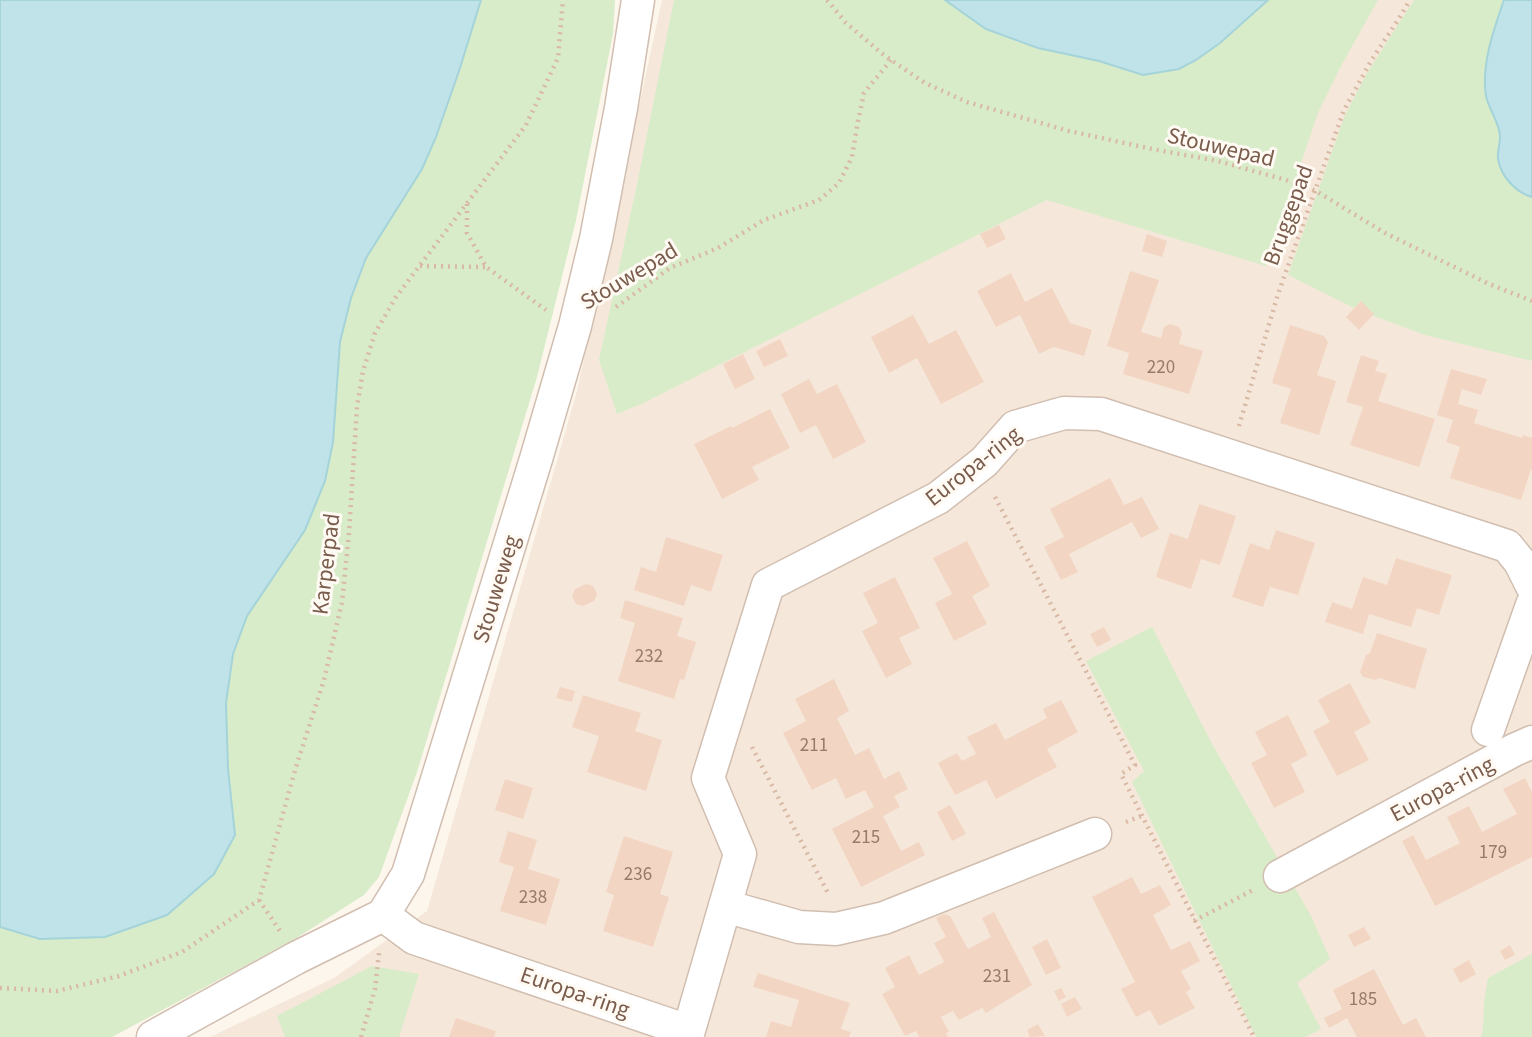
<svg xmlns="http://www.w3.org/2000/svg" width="1532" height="1037" viewBox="0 0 1532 1037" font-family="'Source Sans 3',sans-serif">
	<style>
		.residential { fill: #f5e8da }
		.green { fill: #d8ecc9 }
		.water { fill: #bfe3e8; stroke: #a5d3da; stroke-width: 2 }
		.building { fill: #f3d5c3 }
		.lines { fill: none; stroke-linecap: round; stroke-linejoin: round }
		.minor-casing { stroke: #d1beb0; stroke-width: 35 }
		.path { stroke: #d9b8a5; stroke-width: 4.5; stroke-dasharray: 2 5; stroke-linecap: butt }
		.minor { stroke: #fff; stroke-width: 32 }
		.labels { text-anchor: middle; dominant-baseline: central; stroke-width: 6; stroke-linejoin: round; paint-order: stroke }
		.number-label { font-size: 19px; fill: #987a6a }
		.street-label { font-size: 23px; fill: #7a5c4d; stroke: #fffaf3 }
	</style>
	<rect width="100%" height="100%" fill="#fdf6ec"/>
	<polygon class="residential" points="662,0 1532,0 1532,1037 210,1037 334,978 427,911 577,391"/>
	<g class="green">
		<polygon points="481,0 615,0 613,34 576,220 537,377 417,772 379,877 364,895 295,939 112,1037 0,1037 0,927 40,939 235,835 228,769 226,703 233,654 247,616 305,530 325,481 333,442 340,342 351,298 366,258 422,168 436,137 460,68"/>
		<polygon points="674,0 945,0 986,29 1099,61 1143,75 1220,43 1268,0 1378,0 1341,66 1318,113 1266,266 1047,200 643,403 617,414 599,360 636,189"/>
		<polygon points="1414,0 1504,0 1494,29 1485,75 1486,97 1500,135 1497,157 1522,194 1532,197 1532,361 1425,335 1360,311 1288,275 1345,115 1367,73"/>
		<polygon points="1152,627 1211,742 1311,916 1330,959 1297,983 1321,1029 1305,1037 1256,1037 1132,782 1144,771 1086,661"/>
		<polygon points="1532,954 1532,1037 1481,1037 1483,1029 1484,1002 1488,978"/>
		<polygon points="372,966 419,974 399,1037 285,1037 277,1016"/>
	</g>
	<g class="water">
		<polygon points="0,0 481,0 460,68 436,137 422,169 366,258 351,298 340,342 333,442 325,481 305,530 247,616 233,654 226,703 228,769 235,835 214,874 167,915 105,937 40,939 0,927"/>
		<polygon points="945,0 1268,0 1220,43 1196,60 1179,69 1143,75 1099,61 1038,48 986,29"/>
		<path d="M1504,0H1532V197C1515,192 1501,176 1498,159C1497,152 1500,144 1500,137C1500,123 1489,110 1486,96C1481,64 1494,29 1504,0Z"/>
	</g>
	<g class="building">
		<polygon points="999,225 1006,239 987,248 980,234"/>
		<polygon points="1147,234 1167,241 1162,257 1142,251"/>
		<polygon points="1130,271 1159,280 1141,332 1161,338 1164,327 1170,324 1179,327 1182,333 1179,344 1203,351 1189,394 1123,374 1129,353 1107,346"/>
		<polygon points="1011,273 1025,302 1052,288 1070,323 1092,330 1084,356 1054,347 1039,354 1020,315 996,327 977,291"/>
		<polygon points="1361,301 1374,314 1359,330 1346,317"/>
		<polygon points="913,315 929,344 956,330 984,382 941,404 917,358 889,373 871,337"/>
		<polygon points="1290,325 1324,336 1328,342 1317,375 1336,381 1319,435 1280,423 1291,389 1272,383"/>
		<polygon points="780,339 788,356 764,367 756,351"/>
		<polygon points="743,354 755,379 735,389 723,364"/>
		<polygon points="1361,355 1379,361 1375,371 1387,374 1378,401 1435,419 1419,467 1350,445 1363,407 1346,402"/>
		<polygon points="1451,369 1487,379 1481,395 1462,389 1458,404 1478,410 1474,423 1522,438 1523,435 1532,438 1532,470 1531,469 1521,500 1450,478 1460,447 1446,442 1453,420 1437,415"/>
		<polygon points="809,379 817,394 837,384 866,442 833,459 816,425 800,433 781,394"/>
		<polygon points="770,409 790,448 752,467 759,480 722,499 694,444 731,426 732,428"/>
		<polygon points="1110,478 1124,505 1142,497 1159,529 1141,538 1132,522 1069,554 1078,572 1061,580 1044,547 1064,537 1050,509"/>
		<polygon points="1199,504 1236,516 1220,565 1201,559 1191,589 1156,577 1170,533 1188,539"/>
		<polygon points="1276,530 1315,543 1298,595 1270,587 1263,607 1232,597 1250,543 1269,550"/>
		<polygon points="666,537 723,555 711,592 691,585 684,606 634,590 641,567 656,572"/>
		<polygon points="967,541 990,586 972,596 987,624 954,641 935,603 952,594 933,558"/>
		<polygon points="1396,558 1452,575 1439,615 1417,608 1411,627 1369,614 1363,634 1325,622 1332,602 1352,609 1363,577 1387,585"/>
		<polygon points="895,577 920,628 899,638 912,664 886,678 862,631 878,623 863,593"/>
		<polygon points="586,584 593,586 597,594 594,601 583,606 576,604 572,596 575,589"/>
		<polygon points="625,600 683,618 677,636 696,642 684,680 680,679 674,699 618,681 635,623 620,618"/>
		<polygon points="1104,627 1111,640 1097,647 1090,634"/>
		<polygon points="1377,633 1427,649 1415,689 1379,678 1375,680 1363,677 1360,672 1366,655 1370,653"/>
		<polygon points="834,679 849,711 837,718 855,755 869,748 884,779 899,771 908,789 894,796 900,807 883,816 901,851 919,842 925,855 861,887 832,829 874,807 865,790 846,799 836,778 812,790 783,733 806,721 795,699"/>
		<polygon points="1350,683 1371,723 1354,732 1369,760 1337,776 1313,731 1330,722 1318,700"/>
		<polygon points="560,687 575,691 572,702 556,698"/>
		<polygon points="583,695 641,713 635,731 662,740 646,791 587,772 599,736 572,727"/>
		<polygon points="1061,700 1078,732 1047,749 1057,767 996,799 986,780 955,795 938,763 957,753 962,761 976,754 967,737 996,723 1005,740 1047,718 1043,709"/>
		<polygon points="1288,715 1308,755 1291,764 1305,792 1274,808 1251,763 1267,755 1255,732"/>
		<polygon points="1525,778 1532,792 1532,857 1435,906 1402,841 1413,835 1426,860 1460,843 1447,817 1469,806 1482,832 1517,814 1503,789"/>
		<polygon points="505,779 533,788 523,819 495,810"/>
		<polygon points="950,805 966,834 952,841 937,812"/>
		<polygon points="508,831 537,840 528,869 560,879 546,925 500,911 514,867 499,862"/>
		<polygon points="624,836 673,852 660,894 669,897 653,947 603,931 614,895 606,892"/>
		<polygon points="1132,877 1141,894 1160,885 1171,905 1153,915 1171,950 1190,941 1200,961 1181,971 1191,989 1186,992 1195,1008 1159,1026 1150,1010 1136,1017 1121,989 1135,982 1092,897"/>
		<polygon points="994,912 1032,985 986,1013 982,1008 959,1020 953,1011 941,1017 949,1032 946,1033 948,1037 919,1037 916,1031 905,1036 882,994 895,987 885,968 909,955 919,975 944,962 934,943 946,937 936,918 944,914 950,916 968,949 991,937 982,918"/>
		<polygon points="1364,927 1371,939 1354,947 1348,935"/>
		<polygon points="1047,939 1061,968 1046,975 1032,947"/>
		<polygon points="1510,945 1515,955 1505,960 1500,951"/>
		<polygon points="1469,960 1476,974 1460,983 1453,969"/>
		<polygon points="1374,969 1403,1025 1416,1018 1426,1037 1357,1037 1347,1018 1329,1028 1324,1018 1342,1009 1333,990"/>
		<polygon points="758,973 850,1003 841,1029 851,1032 849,1037 766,1037 771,1021 791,1027 799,1000 753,987"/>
		<polygon points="1061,988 1066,997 1059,1001 1054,991"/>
		<polygon points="1075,997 1082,1009 1067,1017 1061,1004"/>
		<polygon points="456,1018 496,1031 494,1037 449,1037"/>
		<polygon points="1038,1024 1045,1036 1030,1037 1027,1030"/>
	</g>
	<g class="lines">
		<defs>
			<g id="minor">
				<polyline points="1488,730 1532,605"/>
				<polyline points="1280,876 1514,750 1532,742"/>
				<polyline points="725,906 799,927 836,929 884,918 1095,834"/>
				<polyline points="383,915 414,938 688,1031"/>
				<polyline points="153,1037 296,958 383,915 408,874 536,459 575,326 596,239 621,108 638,0"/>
				<polyline points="687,1037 740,854 708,778 768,585 938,498 984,462 1015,427 1064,413 1101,414 1507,546 1520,562 1532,586"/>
			</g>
		</defs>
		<use href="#minor" class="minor-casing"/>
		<g class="path">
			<polyline points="827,0 846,23 885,56 925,83 967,102 1069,131 1152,149 1218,161 1286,180 1316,191 1385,233 1489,284 1532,301"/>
			<polyline points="467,204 467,233 486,267 546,310"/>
			<polyline points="420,266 485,267"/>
			<polyline points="616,307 670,268 718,248 764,220 819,200 839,183 852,157 858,121 864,93 891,60"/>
			<polyline points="1239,426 1278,294 1344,110 1371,61 1398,20 1410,0"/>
			<polyline points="995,497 1135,765 1121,774 1254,1037"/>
			<polyline points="752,747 829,895"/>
			<polyline points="1126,822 1141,816"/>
			<polyline points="259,900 280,931"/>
			<polyline points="1194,921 1253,890"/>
			<polyline points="0,988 57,991 119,976 182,952 259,900 296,767 324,680 342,602 349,533 357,407 363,371 375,333 396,297 526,125 558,58 563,0"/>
			<polyline points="361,1037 375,989 379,953"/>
		</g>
		<use href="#minor" class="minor"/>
	</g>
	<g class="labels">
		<g class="number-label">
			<text x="1161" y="367">220</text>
			<text x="649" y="656">232</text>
			<text x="814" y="745">211</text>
			<text x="866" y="837">215</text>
			<text x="1493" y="852">179</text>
			<text x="638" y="874">236</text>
			<text x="533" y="897">238</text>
			<text x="997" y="976">231</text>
			<text x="1363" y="999">185</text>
		</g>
		<g class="street-label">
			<text transform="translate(1221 147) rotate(13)">Stouwepad</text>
			<text transform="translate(1288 215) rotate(-70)">Bruggepad</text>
			<text transform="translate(629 276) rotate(-31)">Stouwepad</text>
			<text transform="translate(973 466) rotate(-38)">Europa-ring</text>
			<text transform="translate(326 564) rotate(-83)">Karperpad</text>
			<text transform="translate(496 589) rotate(-73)">Stouweweg</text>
			<text transform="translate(1442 789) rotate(-28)">Europa-ring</text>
			<text transform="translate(575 992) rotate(19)">Europa-ring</text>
		</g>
	</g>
</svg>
